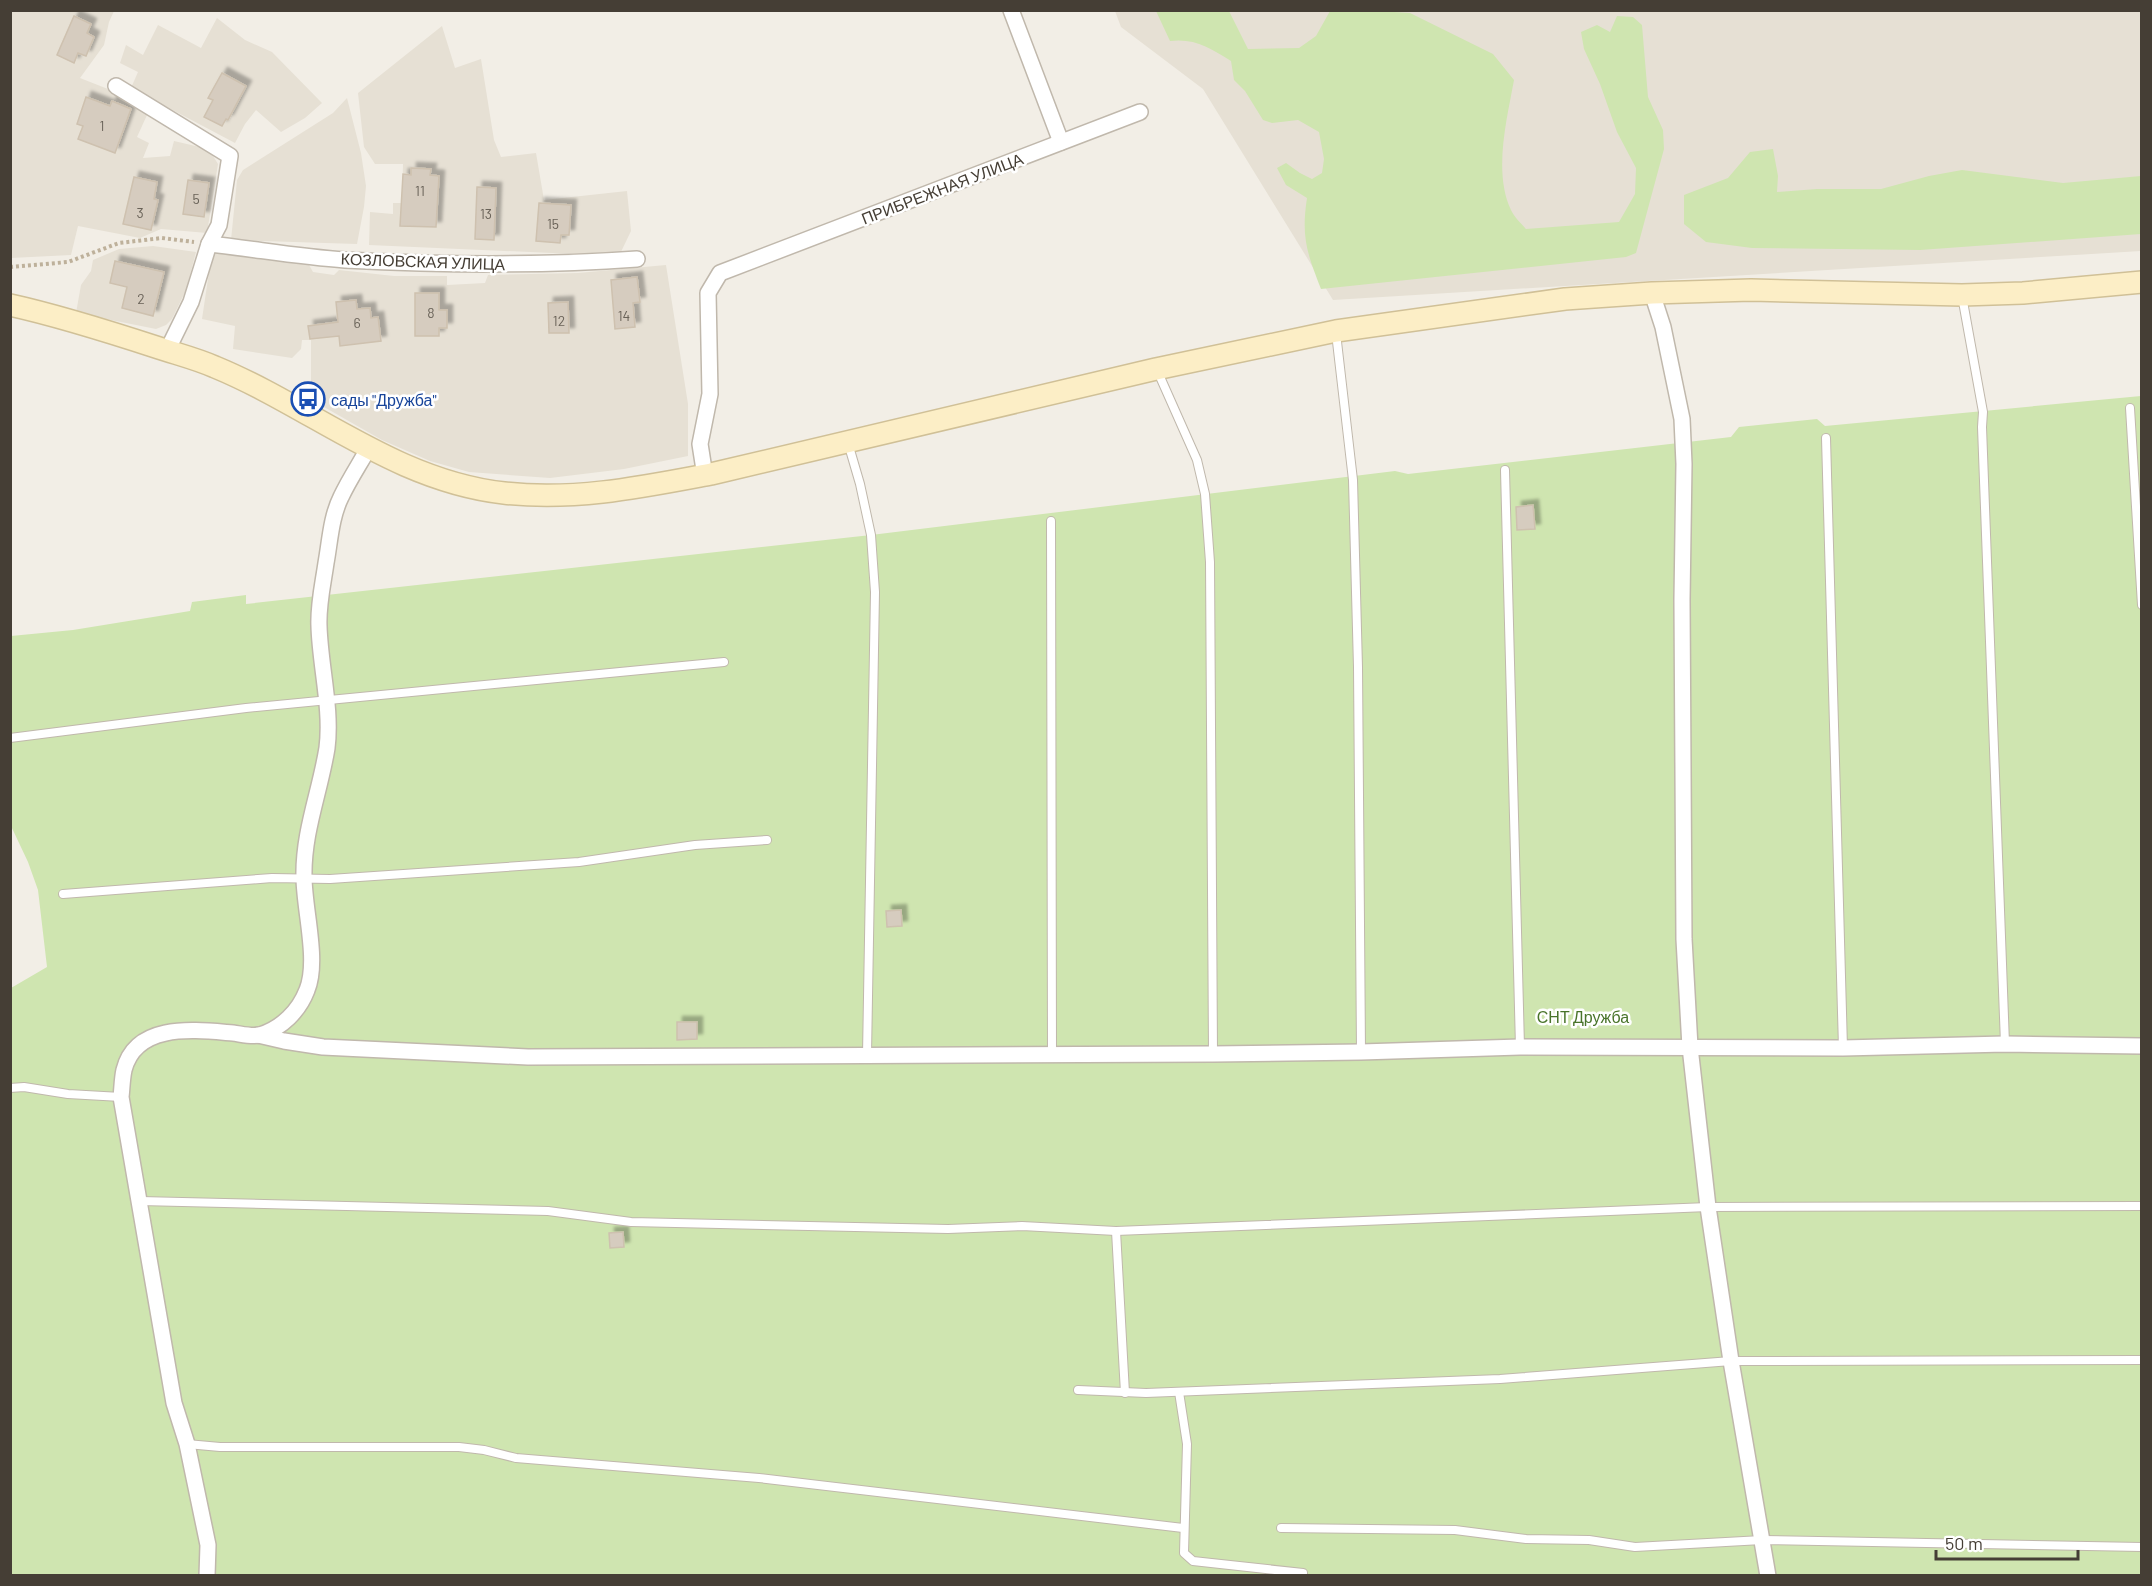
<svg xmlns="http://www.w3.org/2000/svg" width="2152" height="1586" viewBox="0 0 2152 1586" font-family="Barlow,sans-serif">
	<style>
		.residential { fill: #e6e0d4 }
		.green { fill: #cfe5b0 }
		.building { fill: #d6ccbf; stroke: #cec1af; stroke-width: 1.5; filter: url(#shadow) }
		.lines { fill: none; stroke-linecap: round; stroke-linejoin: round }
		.lane-casing { stroke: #c0b8ac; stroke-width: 10 }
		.street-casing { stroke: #c0b8ac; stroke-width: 18 }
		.secondary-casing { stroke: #d0c097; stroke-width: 24 }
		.path { stroke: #beb19b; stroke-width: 4; stroke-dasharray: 3 3; stroke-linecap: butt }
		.lane { stroke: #fff; stroke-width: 8 }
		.street { stroke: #fff; stroke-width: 15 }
		.secondary { stroke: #fceec6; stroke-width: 21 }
		.labels { text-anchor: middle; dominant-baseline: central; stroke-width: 5; stroke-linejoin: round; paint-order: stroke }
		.number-label { font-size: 14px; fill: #696258 }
		.street-label { font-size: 16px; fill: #453e35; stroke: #fff }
		.transit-label { font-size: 16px; fill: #164399; stroke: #fff; text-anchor: start }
		.park-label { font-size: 16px; fill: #49742b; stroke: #fff }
	</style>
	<defs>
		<filter id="shadow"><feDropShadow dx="5.5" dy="-5.5" stdDeviation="1.5" flood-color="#0004"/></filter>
	</defs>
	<rect width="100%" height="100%" fill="#f2eee6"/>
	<g class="residential">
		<polygon points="11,11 114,11 109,22 104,45 80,78 113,91 119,99 147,115 137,137 149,143 143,158 170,156 174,141 204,148 213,156 218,164 207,233 161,229 140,238 78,226 71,255 11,258"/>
		<polygon points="1115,11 2141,11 2141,251 1333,300 1203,89 1121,27"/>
		<polygon points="217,18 245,40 272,52 322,103 305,118 281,132 256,110 245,124 235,143 131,88 138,72 120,63 126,45 143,55 158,25 201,48"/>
		<polygon points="442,26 455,68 481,59 494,140 501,157 536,153 544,200 627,191 631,231 619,256 369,245 370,212 393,214 393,203 402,203 403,164 375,164 364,147 358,93"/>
		<polygon points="347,98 361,153 366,186 364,207 357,244 231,240 237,180 243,170 333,113"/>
		<polygon points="153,246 196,252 186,290 172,319 166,325 156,329 76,313 81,285 91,271 93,260 119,249"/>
		<polygon points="212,252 309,265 313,272 334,275 339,270 394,276 447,276 447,285 485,283 488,275 578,273 666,265 688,404 688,456 624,469 550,478 469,472 430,461 382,440 317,403 311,386 311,340 302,340 301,349 292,358 233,349 235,326 202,319"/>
	</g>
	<g class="green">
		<path d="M1379,11L1410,13L1493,54L1514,80C1507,119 1493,172 1511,210C1514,217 1521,223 1526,229L1619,222L1635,194L1636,168L1617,132L1600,84L1584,49L1581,32L1597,25L1610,32L1617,16L1633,17L1642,25L1648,97L1663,130L1664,149L1636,253L1626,257L1321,289C1307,253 1301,237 1307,198L1286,185L1277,168L1286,163L1300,173L1312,179L1322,173L1324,159L1319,132L1298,120L1272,123L1263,120L1245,91L1234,80L1231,61C1210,48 1195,38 1170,41L1156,11H1229L1248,49L1299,48L1316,36L1330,11Z"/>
		<polygon points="1773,149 1778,176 1777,192 1817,189 1881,189 1929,176 1962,170 2063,183 2141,176 2141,234 1920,250 1752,248 1706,242 1684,224 1684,195 1728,178 1750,152"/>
		<polygon points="2141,396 2141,1575 11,1575 11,988 47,967 38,890 28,862 11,826 11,636 73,630 190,611 192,602 246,595 246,604 871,535 1395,471 1408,474 1731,437 1739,427 1817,419 1825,426"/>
	</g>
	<g class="building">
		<polygon points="74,16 91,24 87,33 94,37 86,56 78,53 74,63 57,55"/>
		<polygon points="222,73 246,86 228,120 226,119 222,126 204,117 213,100 208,98"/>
		<polygon points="86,97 110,106 112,101 131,109 115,153 78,139 83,126 77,124"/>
		<polygon points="411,168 431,169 430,175 439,176 436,227 400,226 403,174 411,175"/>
		<polygon points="134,177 157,182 154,199 158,200 151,230 123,224"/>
		<polygon points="188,180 209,183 204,217 183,214"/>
		<polygon points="477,187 496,188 494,240 475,239"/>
		<polygon points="539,203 571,205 569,235 561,235 560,243 536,241"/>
		<polygon points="115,261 164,272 153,316 122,308 127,287 110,283"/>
		<polygon points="637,277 640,302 633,303 635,327 615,329 611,280"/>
		<polygon points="415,293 439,293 439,310 447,310 447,328 439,328 439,336 415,336"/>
		<polygon points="356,300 357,309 370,308 371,318 378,317 381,341 340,346 339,336 310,339 308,326 338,322 336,302"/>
		<polygon points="568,302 569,333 549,333 548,303"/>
		<polygon points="1533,505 1535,529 1517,530 1516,507"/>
		<polygon points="901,910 902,926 887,927 886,911"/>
		<polygon points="677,1022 697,1022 697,1039 677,1040"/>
		<polygon points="623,1232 624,1247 610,1248 609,1233"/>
	</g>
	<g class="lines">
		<defs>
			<g id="lane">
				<polyline points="1962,296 1983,412 1982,427 2005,1044"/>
				<polyline points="1336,333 1353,480 1358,667 1361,1052"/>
				<polyline points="1157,370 1197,460 1205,494 1210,562 1213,1054"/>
				<polyline points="2130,408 2142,605"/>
				<polyline points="1826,438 1843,1048"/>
				<polyline points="848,443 860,484 871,535 875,592 867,1055"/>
				<polyline points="1505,470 1520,1047"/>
				<polyline points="1051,521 1052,1055"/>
				<polyline points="10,738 246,708 724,662"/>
				<polyline points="63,894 272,878 330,879 579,862 695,845 767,840"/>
				<polyline points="10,1088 24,1087 68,1094 121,1097"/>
				<polyline points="140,1201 548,1211 631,1222 948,1229 1022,1226 1116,1231 1708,1207 2142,1206"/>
				<polyline points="1116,1231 1125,1393"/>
				<polyline points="1078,1390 1146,1393 1500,1379 1731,1361 2142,1360"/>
				<polyline points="1179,1392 1187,1444 1184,1553 1193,1561 1303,1573"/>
				<polyline points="187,1444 220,1447 459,1447 484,1450 516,1458 759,1478 1183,1528"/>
				<polyline points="1281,1528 1455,1530 1526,1539 1589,1540 1635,1547 1762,1540 2142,1547"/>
			</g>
			<g id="street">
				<polyline points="1011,10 1061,142"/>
				<polyline points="116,86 230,156 219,225 209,244 191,302 167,351"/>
				<path d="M209,244C255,249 300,257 345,260C443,265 540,266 637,259"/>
				<polyline points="1652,293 1663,327 1682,419 1684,464 1682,600 1684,939 1690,1047 1708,1207 1731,1361 1768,1576"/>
				<polyline points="705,476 700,444 710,394 708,293 720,273 1140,112"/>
				<polyline points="258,1035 284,1041 323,1047 528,1057 1213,1054 1361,1052 1520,1047 1843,1048 2005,1044 2142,1046"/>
				<path d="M207,1576L208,1545L187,1444L174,1403L121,1097C122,1089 122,1079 124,1070C136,1022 195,1030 233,1033C241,1034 252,1037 260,1035C282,1028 299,1011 307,990C319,961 304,909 304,877C303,832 320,792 327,748C332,709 320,665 319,626C318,605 323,584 326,563C330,541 331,517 341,497C349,480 359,465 368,449"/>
			</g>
			<path id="secondary" d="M10,305C60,316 110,332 159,348C177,354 197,359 215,367C312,407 395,481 504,493C575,501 642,487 711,474L1156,369L1336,331L1565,299L1652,293L1751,290L1962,295L2023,293L2142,282"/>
		</defs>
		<use href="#lane" class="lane-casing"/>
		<use href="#street" class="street-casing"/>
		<use href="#secondary" class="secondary-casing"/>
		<polyline class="path" points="10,267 68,262 119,243 162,238 194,242"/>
		<use href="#lane" class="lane"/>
		<use href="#street" class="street"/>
		<use href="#secondary" class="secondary"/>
	</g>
	<defs>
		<symbol id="bus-ring" viewBox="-11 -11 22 22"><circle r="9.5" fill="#fff" stroke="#1a4fb4" stroke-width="1.5"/><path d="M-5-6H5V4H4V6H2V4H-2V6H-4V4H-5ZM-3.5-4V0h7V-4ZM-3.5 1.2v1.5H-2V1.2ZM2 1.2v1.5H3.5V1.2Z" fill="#1a4fb4"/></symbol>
	</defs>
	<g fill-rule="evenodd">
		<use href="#bus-ring" x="289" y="380" width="38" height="38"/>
	</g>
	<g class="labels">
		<g class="number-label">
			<text x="102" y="125">1</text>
			<text x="420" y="190">11</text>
			<text x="196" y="198">5</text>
			<text x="140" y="212">3</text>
			<text x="486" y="213">13</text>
			<text x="553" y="223">15</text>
			<text x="141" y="298">2</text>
			<text x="431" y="312">8</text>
			<text x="624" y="315">14</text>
			<text x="559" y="320">12</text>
			<text x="357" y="322">6</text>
		</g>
		<g class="street-label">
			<text transform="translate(942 188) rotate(-21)">ПРИБРЕЖНАЯ УЛИЦА</text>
			<text transform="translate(423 261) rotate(2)">КОЗЛОВСКАЯ УЛИЦА</text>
		</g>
		<g class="transit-label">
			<text x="331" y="399">сады "Дружба"</text>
		</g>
		<g class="park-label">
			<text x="1583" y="1016">СНТ Дружба</text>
		</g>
	</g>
	<rect width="2152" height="1586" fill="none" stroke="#453e35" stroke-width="24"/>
	<path d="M1936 1550v9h142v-9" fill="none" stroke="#453e35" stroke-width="3"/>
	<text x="1945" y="1550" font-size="18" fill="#453e35" stroke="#ffffff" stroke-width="4.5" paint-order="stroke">50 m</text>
</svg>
